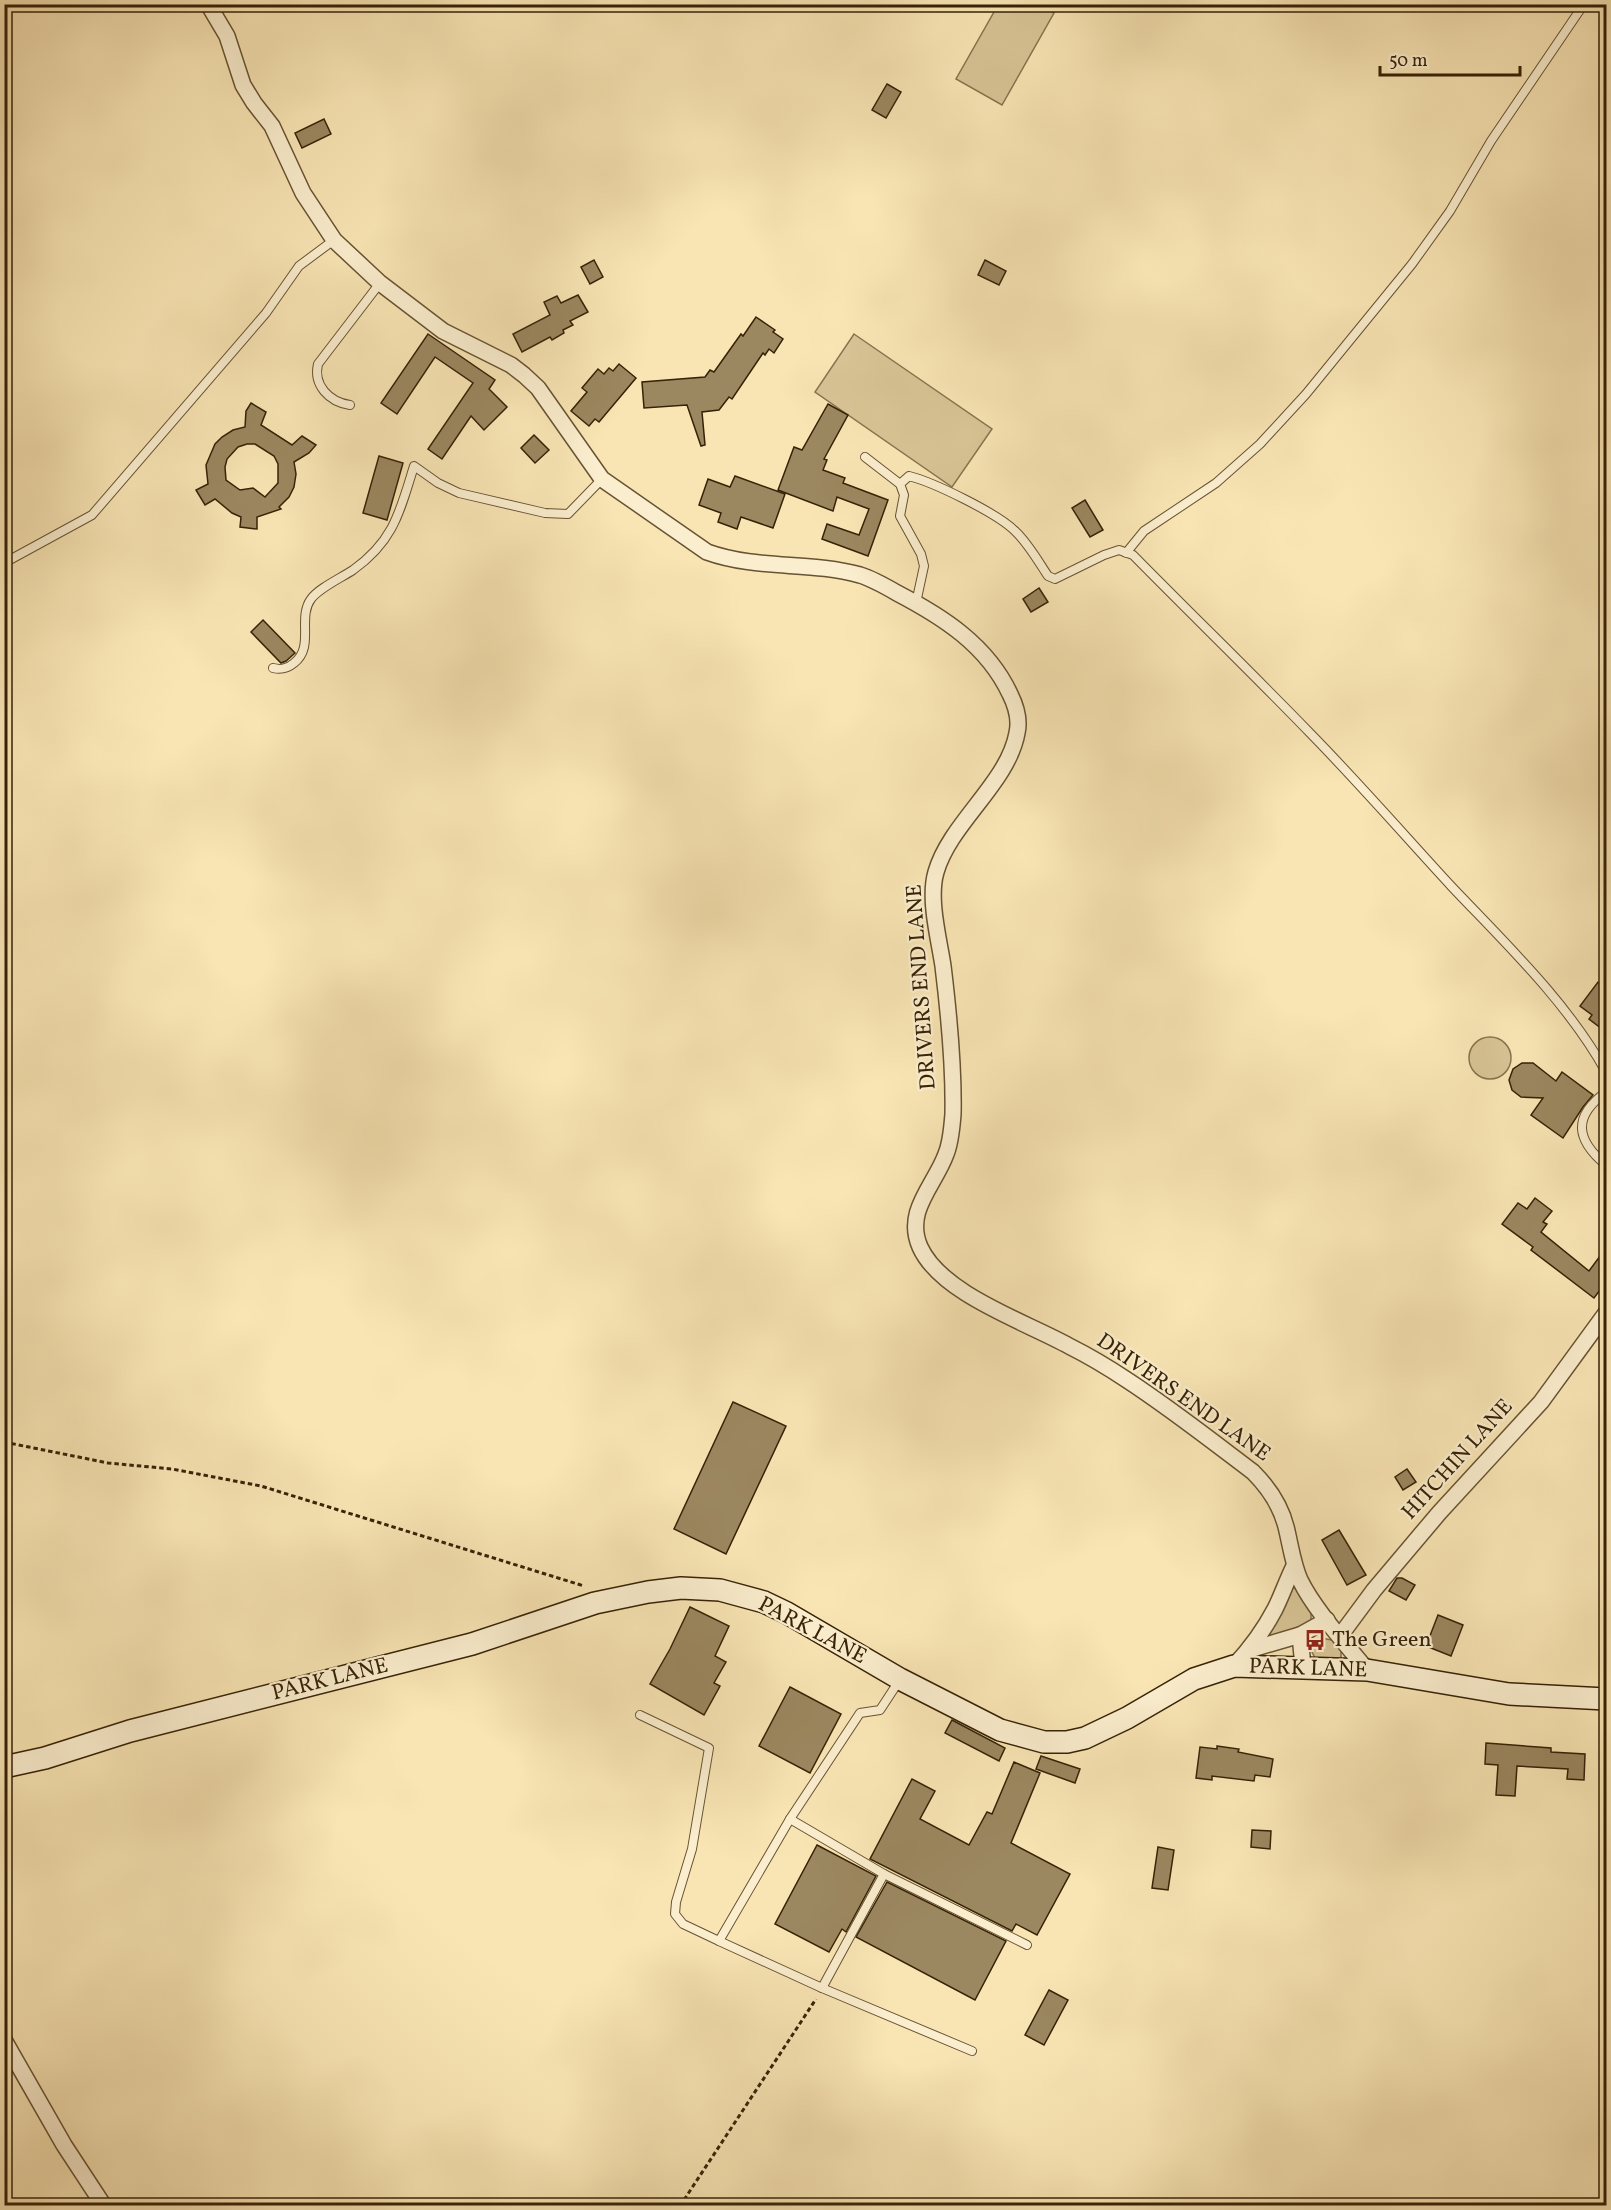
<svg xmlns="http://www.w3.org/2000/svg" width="1611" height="2210" viewBox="0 0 1611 2210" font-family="Vollkorn,serif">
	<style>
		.green { fill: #d8c496; stroke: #87734e; stroke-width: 1.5 }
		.building { fill: #9b8760; stroke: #362206; stroke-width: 1.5; fill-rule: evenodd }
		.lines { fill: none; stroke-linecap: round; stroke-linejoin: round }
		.lane-casing { stroke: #675332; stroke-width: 10 }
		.street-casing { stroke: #675332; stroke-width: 18 }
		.secondary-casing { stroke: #362206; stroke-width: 24 }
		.path { stroke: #362206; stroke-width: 3; stroke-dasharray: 4.5 3; stroke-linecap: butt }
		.lane { stroke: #fbeece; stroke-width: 8 }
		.street { stroke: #fbeece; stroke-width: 15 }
		.secondary { stroke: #fbeece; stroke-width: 21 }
		.labels { text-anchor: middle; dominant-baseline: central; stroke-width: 4.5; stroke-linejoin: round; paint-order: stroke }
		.street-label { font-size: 22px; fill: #362206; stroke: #fbeece }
		.poi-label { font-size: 22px; fill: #362206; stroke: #fbeece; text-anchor: start }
	</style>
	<rect width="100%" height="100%" fill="#f9e5b4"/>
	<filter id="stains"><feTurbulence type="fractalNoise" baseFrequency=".00333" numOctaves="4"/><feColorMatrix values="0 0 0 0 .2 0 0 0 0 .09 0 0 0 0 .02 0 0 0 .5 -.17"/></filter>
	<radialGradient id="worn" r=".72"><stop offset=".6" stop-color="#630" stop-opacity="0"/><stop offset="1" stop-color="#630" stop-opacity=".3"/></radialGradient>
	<g class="green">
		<polygon points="998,5 1040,5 1054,13 1002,105 956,79"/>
		<polygon points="854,334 992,429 952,487 815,392"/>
		<circle cx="1490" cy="1058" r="21"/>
		<polygon points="1290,1588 1296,1588 1311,1613 1311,1623 1270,1637 1267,1635"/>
		<polygon points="1320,1638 1332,1640 1341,1650 1341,1657 1338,1659 1316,1660 1311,1650 1312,1646"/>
	</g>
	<g class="building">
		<polygon points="887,84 901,92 886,118 872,110"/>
		<polygon points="324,119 331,134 302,148 295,133"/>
		<polygon points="594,260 603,277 590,284 581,267"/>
		<polygon points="985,260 1006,271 999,285 978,275"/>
		<polygon points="578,295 588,312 570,321 573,325 563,330 564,333 552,340 550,337 522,352 513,334 550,315 544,302 557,296 561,303"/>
		<polygon points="756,317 775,330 773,332 783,339 774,353 769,349 765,355 763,353 732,399 729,397 719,410 702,412 705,445 701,446 687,405 644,408 642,382 705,377 710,370 714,372 741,334 743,336"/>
		<polygon points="428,334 495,380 489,389 507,407 484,430 471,416 442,459 428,449 473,383 435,357 397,414 381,403"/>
		<polygon points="619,364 636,378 599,422 595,419 589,426 571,411 587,392 582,388 598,369 604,374 609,368 613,371"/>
		<path d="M251,403L266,412L261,425L292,445L302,436L316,445L309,453L294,462L296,474L294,487L289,497L279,507L281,509L257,517V529L240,527L241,517L232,513L215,499L205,505L196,490L208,484L206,465L215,444L222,437L233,430L245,427L246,411ZM247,444H255L274,456L278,464V483L265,497L253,488L240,490L226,480L225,467L227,459L238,447Z"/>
		<polygon points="828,404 848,415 824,459 827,460 823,470 845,478 843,483 888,500 868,556 822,539 827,524 859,535 869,509 837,497 833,511 778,490 794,447 802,450"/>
		<polygon points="534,435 549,450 535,463 521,448"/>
		<polygon points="379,456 403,463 387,520 363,513"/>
		<polygon points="735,476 785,494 773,528 741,517 737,529 718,522 721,513 699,505 708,479 730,487"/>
		<polygon points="1085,500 1103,530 1090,537 1072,508"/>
		<polygon points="1039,588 1048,602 1031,612 1023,599"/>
		<polygon points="263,620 295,653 286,661 281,663 251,632"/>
		<polygon points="1598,982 1606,989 1606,1032 1589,1019 1592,1015 1580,1006"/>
		<polygon points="1522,1063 1533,1063 1556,1081 1562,1072 1593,1095 1583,1107 1563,1138 1531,1115 1543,1098 1521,1097 1512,1090 1509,1080 1513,1069"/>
		<polygon points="1535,1198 1552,1211 1543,1222 1547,1224 1541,1232 1589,1271 1606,1248 1606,1282 1594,1298 1531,1250 1533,1247 1502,1224 1518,1203 1527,1209"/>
		<polygon points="733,1402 786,1426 726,1554 674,1529"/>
		<polygon points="1407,1469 1416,1482 1403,1490 1395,1477"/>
		<polygon points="1339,1530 1366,1575 1347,1585 1322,1540"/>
		<polygon points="1397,1578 1402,1578 1415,1585 1406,1600 1389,1591"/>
		<polygon points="690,1607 729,1626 715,1656 726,1662 714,1683 720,1686 704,1715 650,1684 670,1649"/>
		<polygon points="1438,1615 1463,1625 1451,1656 1426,1646"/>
		<polygon points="790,1687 841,1714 810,1773 759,1746"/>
		<polygon points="952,1720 1005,1748 999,1761 945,1733"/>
		<polygon points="1486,1743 1551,1748 1551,1752 1585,1754 1584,1780 1567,1779 1568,1769 1517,1766 1515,1796 1496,1795 1498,1765 1485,1764"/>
		<polygon points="1217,1746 1239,1749 1238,1752 1273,1759 1270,1777 1255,1775 1254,1781 1212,1776 1212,1780 1196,1778 1200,1747 1217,1749"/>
		<polygon points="1041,1756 1080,1769 1075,1783 1036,1769"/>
		<polygon points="1014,1762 1040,1773 1011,1843 1070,1874 1037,1935 1016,1924 1012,1931 870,1859 912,1779 935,1791 920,1819 969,1845 987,1812 992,1814"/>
		<polygon points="1252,1830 1271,1831 1270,1849 1251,1847"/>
		<polygon points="817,1845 876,1876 846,1932 842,1929 829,1952 775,1924"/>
		<polygon points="1158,1847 1174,1850 1168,1890 1152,1888"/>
		<polygon points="887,1882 1006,1941 975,2000 856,1937"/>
		<polygon points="1049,1990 1068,2000 1044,2045 1025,2035"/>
	</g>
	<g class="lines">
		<defs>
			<g id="lane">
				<path d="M350,405C329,402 313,385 318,364L380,283"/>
				<polyline points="865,457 900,484 904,495 900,516 921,554 924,566 916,603"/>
				<path d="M900,484L909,476C933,482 997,513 1015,531C1028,543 1038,561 1048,576L1055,579L1104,555L1119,550L1133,555C1192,615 1252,673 1310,733C1359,783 1405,836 1452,887C1506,944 1568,1003 1606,1072"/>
				<polyline points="1126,553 1144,531 1216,483 1260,444 1306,394 1412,264 1450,211 1491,141 1584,4"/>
				<polyline points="4,563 92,515 266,313 299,266 334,240"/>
				<path d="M273,668C281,670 287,669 294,663C315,647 297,618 311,599C319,588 341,578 353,570C394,541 400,511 414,466L438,483L459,493L545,513L568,514L602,479"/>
				<path d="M1606,1092C1572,1117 1576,1140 1606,1165"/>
				<polyline points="899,1681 880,1710 860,1713 790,1819 719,1941 822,1988 972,2051"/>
				<polyline points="640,1715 709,1748 692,1849 676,1902 675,1914 683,1924 719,1941"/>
				<polyline points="790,1819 884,1874 1027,1945"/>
				<polyline points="822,1988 884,1874"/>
			</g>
			<g id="street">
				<path d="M208,4L227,36L243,85L254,103L272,126L303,193L334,240L380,283L443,331L511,365L524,375L538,388L602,479L707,552C757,570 810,561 860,575C873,579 885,586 897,593C943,617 987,645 1010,694C1016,706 1020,720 1017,733C1008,783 950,823 936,872C928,899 939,939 943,966C949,1015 954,1064 953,1114C952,1126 951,1142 946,1154C935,1185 904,1211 920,1247C941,1294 1026,1322 1069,1346C1089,1356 1109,1368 1127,1380C1170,1408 1212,1441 1253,1472C1270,1489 1282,1507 1287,1531C1291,1548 1293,1564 1300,1580C1314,1609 1346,1644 1367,1670"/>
				<polyline points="1300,1635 1303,1667"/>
				<polyline points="1340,1636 1374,1590 1439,1513 1541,1402 1606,1313"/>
				<polyline points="1249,1650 1300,1635 1327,1620"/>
				<path d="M1234,1666C1250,1649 1264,1630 1275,1609C1282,1595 1287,1580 1294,1566"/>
				<polyline points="4,2040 64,2145 104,2206"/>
			</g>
			<polyline id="secondary" points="4,1767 45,1758 130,1731 472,1644 595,1603 648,1592 681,1588 720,1590 764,1602 787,1613 900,1679 1000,1730 1044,1742 1067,1742 1085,1738 1127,1718 1194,1679 1234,1666 1367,1670 1509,1694 1606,1699"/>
		</defs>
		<use href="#lane" class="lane-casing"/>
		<use href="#street" class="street-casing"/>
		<use href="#secondary" class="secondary-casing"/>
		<g class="path">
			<polyline points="4,1442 108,1463 172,1469 261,1486 584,1586"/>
			<polyline points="680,2206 816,1999"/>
		</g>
		<use href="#lane" class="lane"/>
		<use href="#street" class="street"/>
		<use href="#secondary" class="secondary"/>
	</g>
	<defs>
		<symbol id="bus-bare" viewBox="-9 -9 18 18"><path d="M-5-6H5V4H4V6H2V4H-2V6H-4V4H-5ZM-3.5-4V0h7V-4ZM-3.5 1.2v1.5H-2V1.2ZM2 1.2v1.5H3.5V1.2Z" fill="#8f2418" stroke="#fbeece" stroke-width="2.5" paint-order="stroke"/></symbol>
	</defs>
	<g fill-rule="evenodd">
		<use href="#bus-bare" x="1300" y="1625" width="30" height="30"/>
	</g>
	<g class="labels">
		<g class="street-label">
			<text transform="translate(922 987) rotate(-94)">DRIVERS END LANE</text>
			<text transform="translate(1183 1398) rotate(35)">DRIVERS END LANE</text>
			<text transform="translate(1458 1460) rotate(-48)">HITCHIN LANE</text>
			<text transform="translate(812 1631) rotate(28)">PARK LANE</text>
			<text transform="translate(1308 1669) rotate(2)">PARK LANE</text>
			<text transform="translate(330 1680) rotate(-14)">PARK LANE</text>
		</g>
		<g class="poi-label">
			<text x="1332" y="1640">The Green</text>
		</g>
	</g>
	<rect width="1611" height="2210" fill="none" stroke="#f9e5b4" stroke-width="24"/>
	<rect x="6" y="6" width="1599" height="2198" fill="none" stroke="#362206" stroke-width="3"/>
	<rect x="12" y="12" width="1587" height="2186" fill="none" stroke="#362206" stroke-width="1.5"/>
	<path d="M1380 66v9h140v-9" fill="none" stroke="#362206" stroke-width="3"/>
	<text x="1389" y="66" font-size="18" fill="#362206" stroke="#fbeece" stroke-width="4.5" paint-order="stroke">50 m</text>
	<rect width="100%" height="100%" filter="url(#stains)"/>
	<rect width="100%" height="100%" fill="url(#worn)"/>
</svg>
